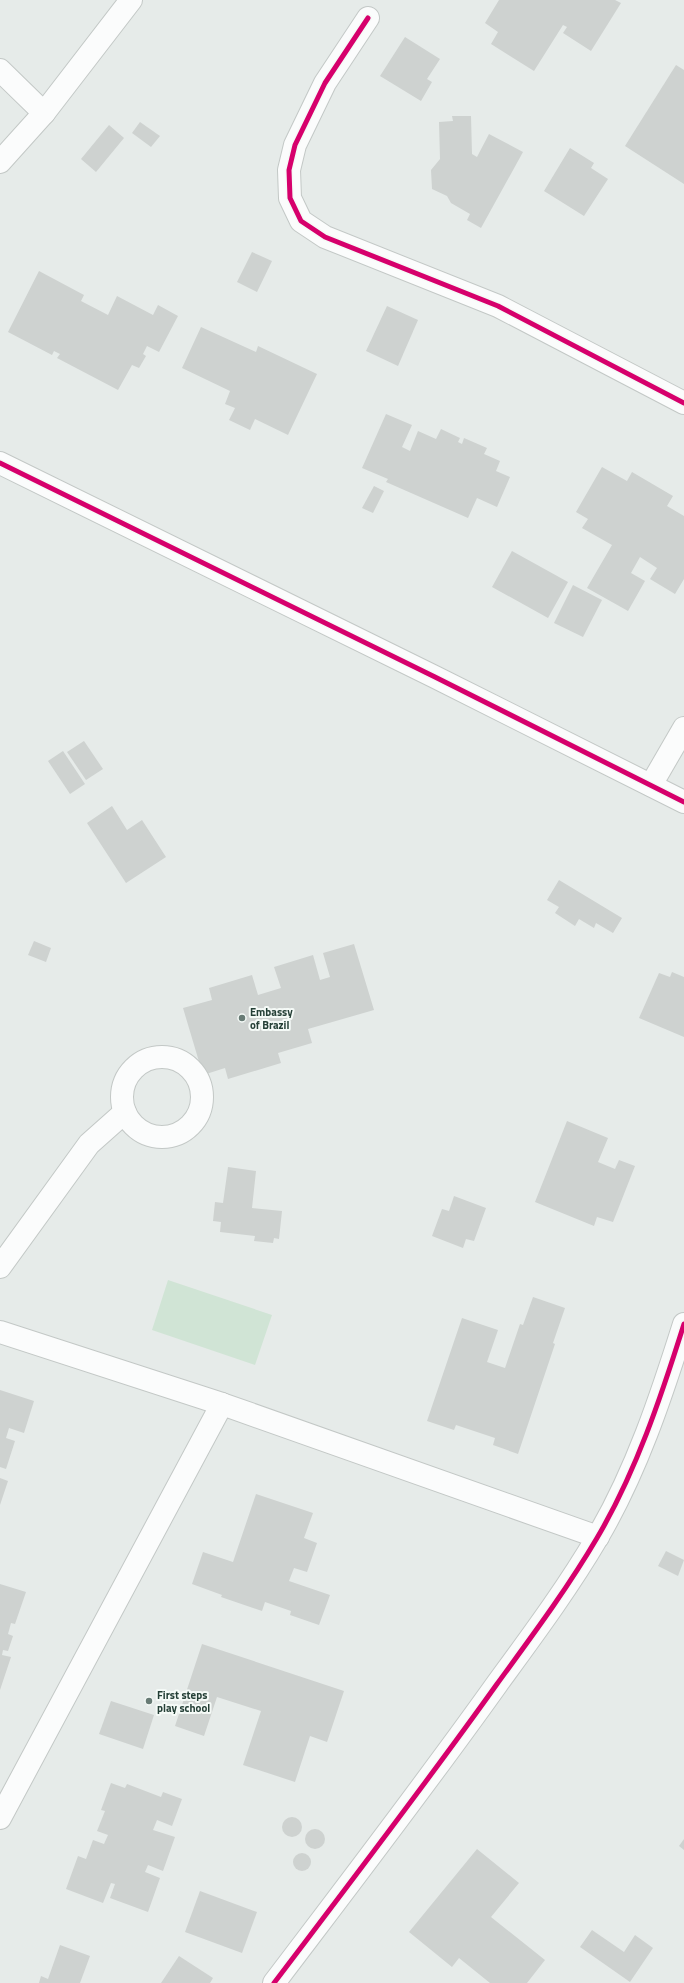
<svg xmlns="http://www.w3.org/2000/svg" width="684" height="1983" viewBox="0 0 684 1983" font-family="'Titillium Web',sans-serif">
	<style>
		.green { fill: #d0e4d5 }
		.building { fill: #ced2d0 }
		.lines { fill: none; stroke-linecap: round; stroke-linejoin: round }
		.minor-casing { stroke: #c3c8c6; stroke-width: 24 }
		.minor { stroke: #fbfcfc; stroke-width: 22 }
		.cycleway-casing { stroke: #f5faf7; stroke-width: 8 }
		.cycleway { stroke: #d6006c; stroke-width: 5 }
		.poi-dot { fill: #687b75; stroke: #f5faf7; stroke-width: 1.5 }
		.labels { text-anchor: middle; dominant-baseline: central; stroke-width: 4; stroke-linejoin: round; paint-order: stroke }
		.poi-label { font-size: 11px; font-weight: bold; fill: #243f36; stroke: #f5faf7; text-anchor: start }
	</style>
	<rect width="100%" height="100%" fill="#e6ebe9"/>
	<polygon class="green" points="168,1280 272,1315 255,1365 152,1330"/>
	<g class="building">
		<polygon points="499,0 615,0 621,3 591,51 563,33 567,27 563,25 534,71 491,44 498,32 485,23"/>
		<polygon points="405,37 440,59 427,79 432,82 421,101 380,76"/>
		<polygon points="676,65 684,70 684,184 625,146"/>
		<polygon points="452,116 471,116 472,154 477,157 489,134 523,152 481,228 467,220 470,214 451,203 447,196 432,189 431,170 440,159 439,122 453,121"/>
		<polygon points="140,122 160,136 151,147 132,133"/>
		<polygon points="109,125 124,138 96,172 81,159"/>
		<polygon points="570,148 594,163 591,168 608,179 584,216 544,191"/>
		<polygon points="252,252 272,261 257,292 237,282"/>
		<polygon points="39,271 84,295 81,301 108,315 117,296 153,315 158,305 178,316 159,352 147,346 143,354 146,356 139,368 132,365 118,390 57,358 60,354 54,351 52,355 8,332"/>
		<polygon points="387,306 418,320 398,366 366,351"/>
		<polygon points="201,327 256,352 258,346 317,374 288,435 255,419 250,430 229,420 235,408 225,404 230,391 182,368"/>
		<polygon points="386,414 412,425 402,447 410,451 418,431 436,439 441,429 460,438 458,442 462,444 464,438 487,448 484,454 500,461 496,471 510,477 497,507 477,498 468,518 386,482 388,479 362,468"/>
		<polygon points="602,467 627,481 632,472 673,496 667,506 684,516 684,579 675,594 650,579 657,568 640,557 631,573 645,581 628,611 587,588 612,545 582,528 588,519 576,512"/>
		<polygon points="374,486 384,491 373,513 362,508"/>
		<polygon points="512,551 568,582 548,618 492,587"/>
		<polygon points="573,585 602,600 583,637 554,623"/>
		<polygon points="84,741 103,769 86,780 67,752"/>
		<polygon points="63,751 85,784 70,794 48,761"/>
		<polygon points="112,806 127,830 142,820 166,857 126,883 87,823"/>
		<polygon points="559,880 622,918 613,933 596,923 594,928 579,919 575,926 555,913 559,907 547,900"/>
		<polygon points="34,941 51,948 46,962 28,955"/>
		<polygon points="354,944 374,1010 308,1029 312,1043 278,1053 281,1063 228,1079 225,1068 203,1075 183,1008 212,1000 209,988 252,975 258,995 281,988 274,967 313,955 320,980 330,977 323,953"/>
		<polygon points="672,972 684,977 684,1037 639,1018 659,973 670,977"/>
		<polygon points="567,1121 608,1138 598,1162 615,1169 619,1160 635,1166 613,1222 597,1217 594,1226 535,1202"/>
		<polygon points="228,1167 256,1171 252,1208 282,1211 279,1239 274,1238 273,1243 254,1241 255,1236 220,1232 221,1222 213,1221 215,1202 223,1203"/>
		<polygon points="454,1196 486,1208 474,1241 466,1239 463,1248 432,1236 442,1209 449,1211"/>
		<polygon points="533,1297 565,1308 553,1343 555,1344 518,1454 493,1445 495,1438 456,1425 454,1430 427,1421 462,1318 498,1330 487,1362 505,1368 520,1324 523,1325"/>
		<polygon points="0,1390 34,1401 24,1433 9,1428 6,1438 15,1441 6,1469 0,1467"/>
		<polygon points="0,1478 8,1481 0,1505"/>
		<polygon points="256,1494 313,1513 304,1538 317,1543 307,1572 294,1568 289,1581 330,1595 319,1625 290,1615 291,1611 265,1602 262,1611 221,1597 222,1595 192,1584 203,1552 233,1562"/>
		<polygon points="666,1551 684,1560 678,1576 658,1566"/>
		<polygon points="0,1584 26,1592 15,1624 11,1623 8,1634 13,1636 8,1651 3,1650 2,1655 11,1657 0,1690"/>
		<polygon points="202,1644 344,1691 327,1742 310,1736 295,1782 243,1765 261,1711 217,1697 204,1736 175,1726"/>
		<polygon points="111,1701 154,1715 143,1749 99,1734"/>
		<polygon points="111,1783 125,1788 127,1784 161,1797 163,1792 182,1799 172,1826 157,1820 153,1830 175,1837 163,1871 148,1865 145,1872 160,1878 148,1912 110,1898 115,1884 111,1883 103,1903 66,1889 78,1856 86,1859 93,1840 104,1844 108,1835 97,1831 105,1811 101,1810"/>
		<circle cx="292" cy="1827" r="10"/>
		<circle cx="315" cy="1839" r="10"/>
		<polygon points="684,1839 684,1850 679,1846"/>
		<polygon points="477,1849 519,1883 491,1917 545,1960 527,1983 490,1983 459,1958 452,1967 409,1932"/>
		<circle cx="302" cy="1862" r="9"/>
		<polygon points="200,1891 257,1912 242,1953 185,1932"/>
		<polygon points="592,1930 624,1952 635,1935 653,1948 630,1982 580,1947"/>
		<polygon points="60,1945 90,1956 80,1983 39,1983 41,1976 48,1979"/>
		<polygon points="179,1956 213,1978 210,1983 161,1983"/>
	</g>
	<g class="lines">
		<defs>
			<g id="minor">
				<polyline points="368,18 325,83 295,145 289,170 290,198 301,221 325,237 498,306 684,403"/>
				<polyline points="0,70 44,113"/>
				<polyline points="0,162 44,113 131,0"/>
				<polyline points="0,463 435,677 684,802"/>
				<polyline points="651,785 684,728"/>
				<circle cx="162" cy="1097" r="40"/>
				<polyline points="0,1267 89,1144 125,1112"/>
				<polyline points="0,1332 222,1404 598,1537"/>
				<polyline points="0,1818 222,1404"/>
				<path d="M274,1983C349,1884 425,1785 497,1684C532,1636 567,1589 597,1538C636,1472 661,1397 684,1324"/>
			</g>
		</defs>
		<use href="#minor" class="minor-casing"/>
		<use href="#minor" class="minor"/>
		<defs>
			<g id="cycleway">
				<polyline points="368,18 325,83 295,145 289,170 290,198 301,221 325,237 498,306 684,403"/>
				<polyline points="0,463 435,677 684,802"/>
				<path d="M274,1983C349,1884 425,1785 497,1684C532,1636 567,1589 597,1538C636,1472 661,1397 684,1324"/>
			</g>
		</defs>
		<use href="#cycleway" class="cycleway-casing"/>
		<use href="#cycleway" class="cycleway"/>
	</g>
	<g class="poi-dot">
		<circle cx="242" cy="1018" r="4"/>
		<circle cx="149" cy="1701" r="4"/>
	</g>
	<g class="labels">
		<g class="poi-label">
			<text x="250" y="1012">Embassy<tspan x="250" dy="13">of Brazil</tspan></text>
			<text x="157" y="1695">First steps<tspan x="157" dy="13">play school</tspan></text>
		</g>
	</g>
</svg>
